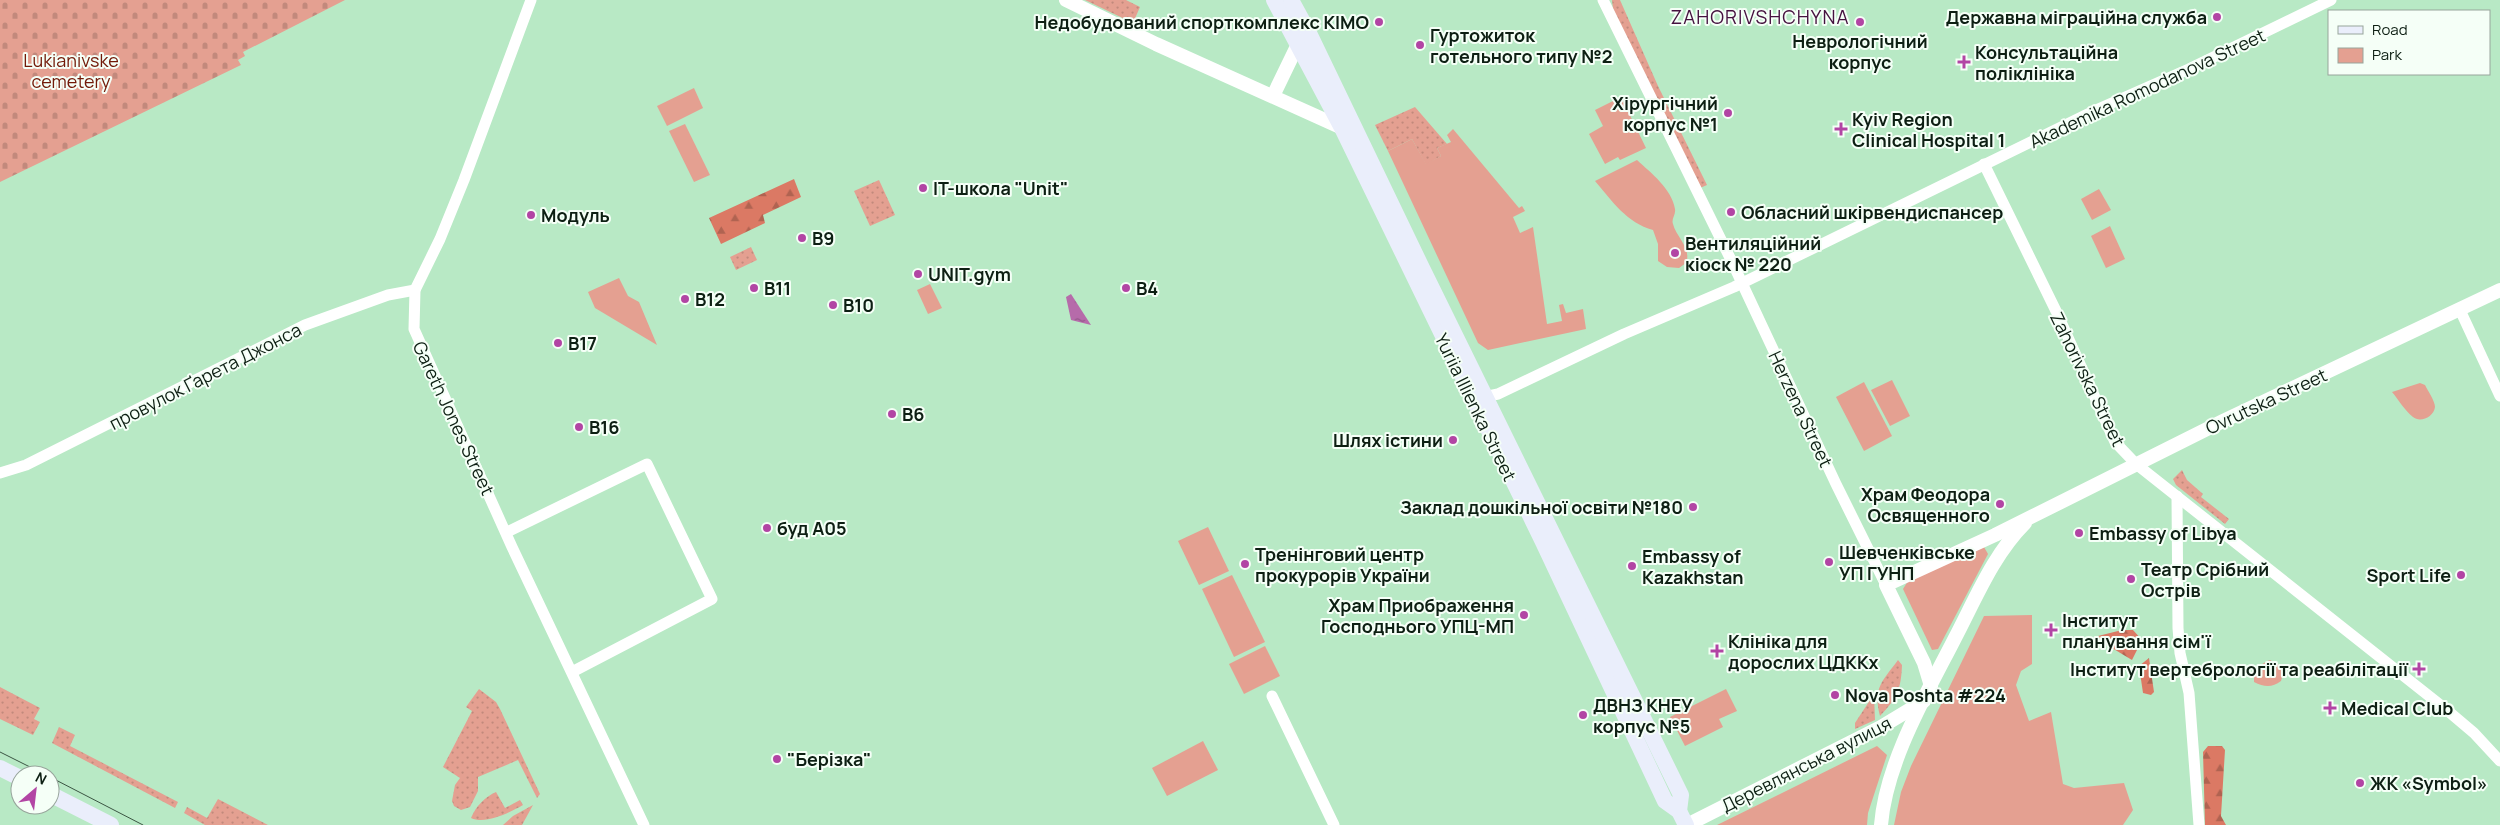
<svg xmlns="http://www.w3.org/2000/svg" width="2500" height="825" viewBox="0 0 2500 825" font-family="Manrope,sans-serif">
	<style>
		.grass { fill: url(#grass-dots) }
		.forest { fill: url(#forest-firs) }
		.cemetery { fill: url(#cemetery-stones) }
		.park { fill: #e4a091 }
		.water { fill: url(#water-ripples) }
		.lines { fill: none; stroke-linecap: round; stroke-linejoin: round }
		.minor { stroke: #fff; stroke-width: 11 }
		.tertiary { stroke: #fff; stroke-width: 14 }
		.secondary { stroke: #eaeefb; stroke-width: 16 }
		.tram { stroke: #3b5543; stroke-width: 1 }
		.poi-dot { fill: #b245a4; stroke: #f5fff7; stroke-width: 2 }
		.labels { text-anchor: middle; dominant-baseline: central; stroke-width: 4; stroke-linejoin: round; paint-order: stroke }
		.poi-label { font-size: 18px; font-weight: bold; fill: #0d1f13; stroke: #f5fff7; text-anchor: start }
		.park-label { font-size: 18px; fill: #721a08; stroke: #f5fff7 }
		.street-label { font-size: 18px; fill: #0d1f13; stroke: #f5fff7 }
		.neighbourhood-label { font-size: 19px; letter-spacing: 1px; fill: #45113f; stroke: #f5fff7 }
	</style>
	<defs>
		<pattern id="grass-dots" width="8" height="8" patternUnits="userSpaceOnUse" patternTransform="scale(1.25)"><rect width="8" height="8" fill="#e4a091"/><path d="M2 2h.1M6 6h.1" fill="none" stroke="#c2897c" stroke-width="1.8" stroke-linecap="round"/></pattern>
		<pattern id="forest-firs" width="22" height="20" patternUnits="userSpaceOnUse" patternTransform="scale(1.25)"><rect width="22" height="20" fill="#db7964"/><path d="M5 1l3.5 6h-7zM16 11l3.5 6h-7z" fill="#b06351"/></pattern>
		<pattern id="cemetery-stones" width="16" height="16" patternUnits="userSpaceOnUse" patternTransform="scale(1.25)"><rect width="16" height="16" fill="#e4a091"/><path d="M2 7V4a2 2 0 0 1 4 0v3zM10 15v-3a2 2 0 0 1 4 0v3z" fill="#c2897c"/></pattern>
		<pattern id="water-ripples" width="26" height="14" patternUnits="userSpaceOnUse" patternTransform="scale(1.25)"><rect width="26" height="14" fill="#b66baa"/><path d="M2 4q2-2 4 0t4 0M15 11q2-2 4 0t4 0" fill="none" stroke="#925789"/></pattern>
	</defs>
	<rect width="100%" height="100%" fill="#b8e9c5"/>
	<g class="grass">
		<polygon points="1085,0 1126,0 1140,7 1133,23"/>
		<polygon points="1612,0 1620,0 1658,86 1707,185 1700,188 1613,9"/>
		<polygon points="1415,107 1447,144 1437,148 1441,156 1426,165 1412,139 1388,151 1375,125"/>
		<polygon points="879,180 895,215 870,226 854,191"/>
		<polygon points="751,247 757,260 736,270 730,257"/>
		<polygon points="2182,470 2187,480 2203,494 2201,497 2229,519 2225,524 2176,485 2173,479"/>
		<path d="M1898,660L1902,665C1901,690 1897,698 1880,716C1873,687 1882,682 1898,660Z"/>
		<polygon points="0,687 40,708 34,719 40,722 33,735 0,719"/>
		<polygon points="479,689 496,702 500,709 540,794 537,798 518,760 478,777 478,791 470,807 461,810 454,806 452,801 455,785 460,778 443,767 472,711 466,707"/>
		<polygon points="1874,694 1875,720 1855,729 1855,723"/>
		<polygon points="59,727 75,735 70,746 178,802 175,808 52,743"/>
		<path d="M496,792L505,808L520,800L523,805C509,813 485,825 471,818C476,806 485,797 496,792Z"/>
		<polygon points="218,799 268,825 205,825 184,813 187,807 207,818"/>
		<polygon points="533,805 522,825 503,825 513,816"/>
	</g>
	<g class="forest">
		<polygon points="794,179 801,197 763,215 765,223 721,244 709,218"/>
		<polygon points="2122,630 2133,630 2142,640 2132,660 2102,642 2098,636"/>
		<polygon points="2149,658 2154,692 2151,695 2143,693 2139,666"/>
		<polygon points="2208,746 2222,746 2225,750 2221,816 2226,825 2205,825 2203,752"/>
	</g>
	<polygon class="cemetery" points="0,0 345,0 243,52 245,56 238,60 241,65 0,182"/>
	<g class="park">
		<polygon points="694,88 703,108 667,126 657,106"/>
		<polygon points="1621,97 1646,148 1620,160 1618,157 1605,164 1589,134 1603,126 1595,110"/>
		<polygon points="685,124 710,175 694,182 669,131"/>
		<polygon points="1453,129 1519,208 1522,206 1525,211 1513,217 1520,233 1533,227 1547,324 1562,321 1559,305 1563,304 1566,313 1583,309 1586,329 1488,350 1478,343 1388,151 1412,139 1426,164 1441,156 1437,148 1451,142 1447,135"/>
		<path d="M1637,160C1651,173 1672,189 1675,209C1676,215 1671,219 1673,224C1676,237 1692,248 1686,263L1679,268L1667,267L1658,261V244L1653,230C1627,223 1612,201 1595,181Z"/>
		<polygon points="2099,189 2111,210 2092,220 2081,199"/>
		<polygon points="2110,226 2125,259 2106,268 2091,236"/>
		<polygon points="619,278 628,296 639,302 657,345 595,308 588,292"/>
		<polygon points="930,284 942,308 928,314 917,290"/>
		<polygon points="1892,380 1910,416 1890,426 1871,390"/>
		<polygon points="1864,382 1892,436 1864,451 1836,397"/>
		<path d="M2420,383L2425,385C2428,391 2435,401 2435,407C2434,417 2420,423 2413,417C2405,411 2398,399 2392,392Z"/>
		<polygon points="1208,527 1229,571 1199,585 1178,541"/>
		<polygon points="1984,547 1988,554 1938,649 1932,650 1903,589 1908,581"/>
		<polygon points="1232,575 1265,642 1234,657 1202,589"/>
		<polygon points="2032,615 2032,664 2021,671 2016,685 2029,721 2051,712 2063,784 2074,788 2124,783 2133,810 2123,825 1894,825 1901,792 1911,766 1984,616"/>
		<polygon points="1265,646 1280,676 1244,694 1229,664"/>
		<path d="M2270,660L2281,666L2283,674L2281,681C2272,688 2264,687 2254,682C2253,670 2260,664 2270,660Z"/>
		<polygon points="1726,689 1737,711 1719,719 1723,727 1685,746 1670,717"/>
		<polygon points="1203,741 1218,770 1167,796 1152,768"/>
		<polygon points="1877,746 1887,755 1868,813 1867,825 1717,825"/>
	</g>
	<polygon class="water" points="1071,294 1091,325 1071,320 1066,297"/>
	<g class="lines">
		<g class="minor">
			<polyline points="531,0 464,180 440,239 415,290 414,329 512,547 644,825"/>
			<polyline points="1603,0 1734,266 1836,484 1886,585"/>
			<polyline points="1984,164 2057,313 2115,442 2136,464 2448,711 2474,733 2500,761"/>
			<polyline points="2460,310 2500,396"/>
			<polyline points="1479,398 1498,394 1624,334 1734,287 2096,110 2189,69 2331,0"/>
			<polyline points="0,473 26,465 305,325 388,295 415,290"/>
			<polyline points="2177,496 2178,628 2180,653 2189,693 2199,825"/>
			<polyline points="507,532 647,464 712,599 572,672"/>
			<polyline points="1272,696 1334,825"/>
		</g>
		<g class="tertiary">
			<polyline points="1066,0 1156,44 1347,130"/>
			<polyline points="1273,96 1301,38"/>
			<polyline points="1931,686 1924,663 1886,585 1995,535 2223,421 2500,290"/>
			<polyline points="1687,825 1881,727 1924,701"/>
			<path d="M1881,825C1886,762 1927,693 1955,638C1976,598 1993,555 2025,523"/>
		</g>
		<g class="secondary">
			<polyline points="1274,0 1342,128 1543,542 1665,801 1679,811 1686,825"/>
			<polyline points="1291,0 1308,31 1421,266 1681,795 1679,811"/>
			<polyline points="0,768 20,778"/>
			<polyline points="50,794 111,825"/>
		</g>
		<g class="tram">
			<polyline points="0,752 46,775"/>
			<polyline points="50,777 143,825"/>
		</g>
	</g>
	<g class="poi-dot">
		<circle cx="2217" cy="17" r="5"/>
		<circle cx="1379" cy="22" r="5"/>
		<circle cx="1860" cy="22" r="5"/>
		<circle cx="1420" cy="45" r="5"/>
		<path d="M1961.5 54.5h5v5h5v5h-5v5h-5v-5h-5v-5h5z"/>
		<circle cx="1728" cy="113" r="5"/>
		<path d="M1838.5 121.5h5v5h5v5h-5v5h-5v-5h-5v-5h5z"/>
		<circle cx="923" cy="188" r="5"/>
		<circle cx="1731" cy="212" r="5"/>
		<circle cx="531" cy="215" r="5"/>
		<circle cx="802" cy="238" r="5"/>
		<circle cx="1675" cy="253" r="5"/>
		<circle cx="918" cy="274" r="5"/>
		<circle cx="754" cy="288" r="5"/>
		<circle cx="1126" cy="288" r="5"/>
		<circle cx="685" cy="299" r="5"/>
		<circle cx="833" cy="305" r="5"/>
		<circle cx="558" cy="343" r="5"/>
		<circle cx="892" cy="414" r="5"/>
		<circle cx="579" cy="427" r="5"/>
		<circle cx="1453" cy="440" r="5"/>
		<circle cx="2000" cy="504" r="5"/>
		<circle cx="1693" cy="507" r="5"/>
		<circle cx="767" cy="528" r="5"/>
		<circle cx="2079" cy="533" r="5"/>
		<circle cx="1829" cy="562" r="5"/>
		<circle cx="1245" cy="564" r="5"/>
		<circle cx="1632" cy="566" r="5"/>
		<circle cx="2461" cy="575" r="5"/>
		<circle cx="2131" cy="579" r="5"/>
		<circle cx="1524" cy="615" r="5"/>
		<path d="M2048.5 622.5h5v5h5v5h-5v5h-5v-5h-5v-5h5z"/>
		<path d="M1714.5 643.5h5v5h5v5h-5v5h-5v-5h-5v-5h5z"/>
		<path d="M2416.5 661.5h5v5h5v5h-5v5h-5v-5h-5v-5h5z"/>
		<circle cx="1835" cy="695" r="5"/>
		<path d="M2327.5 700.5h5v5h5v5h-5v5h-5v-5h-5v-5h5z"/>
		<circle cx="1583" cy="715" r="5"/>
		<circle cx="777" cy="759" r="5"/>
		<circle cx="2360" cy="783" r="5"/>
	</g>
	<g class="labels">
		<g class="poi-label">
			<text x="2207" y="17" text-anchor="end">Державна міграційна служба</text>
			<text x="1369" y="22" text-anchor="end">Недобудований спорткомплекс КІМО</text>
			<text x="1430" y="35">Гуртожиток<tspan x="1430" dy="21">готельного типу №2</tspan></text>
			<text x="1860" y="41" text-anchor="middle">Неврологічний<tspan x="1860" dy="21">корпус</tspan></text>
			<text x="1975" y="52">Консультаційна<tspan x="1975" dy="21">поліклініка</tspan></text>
			<text x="1718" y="103" text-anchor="end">Хірургічний<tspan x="1718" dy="21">корпус №1</tspan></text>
			<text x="1852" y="119">Kyiv Region<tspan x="1852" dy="21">Clinical Hospital 1</tspan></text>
			<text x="933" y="188">IT-школа "Unit"</text>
			<text x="1741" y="212">Обласний шкірвендиспансер</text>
			<text x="541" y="215">Модуль</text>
			<text x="812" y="238">B9</text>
			<text x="1685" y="243">Вентиляційний<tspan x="1685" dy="21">кіоск № 220</tspan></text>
			<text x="928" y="274">UNIT.gym</text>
			<text x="764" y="288">B11</text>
			<text x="1136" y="288">B4</text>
			<text x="695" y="299">B12</text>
			<text x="843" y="305">B10</text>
			<text x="568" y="343">B17</text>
			<text x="902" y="414">B6</text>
			<text x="589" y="427">B16</text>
			<text x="1443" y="440" text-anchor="end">Шлях істини</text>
			<text x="1990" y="494" text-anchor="end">Храм Феодора<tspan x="1990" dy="21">Освященного</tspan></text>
			<text x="1683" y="507" text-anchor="end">Заклад дошкільної освіти №180</text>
			<text x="777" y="528">буд А05</text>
			<text x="2089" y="533">Embassy of Libya</text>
			<text x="1839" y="552">Шевченківське<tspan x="1839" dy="21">УП ГУНП</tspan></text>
			<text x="1255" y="554">Тренінговий центр<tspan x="1255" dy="21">прокурорів України</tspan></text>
			<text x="1642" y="556">Embassy of<tspan x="1642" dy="21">Kazakhstan</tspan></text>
			<text x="2141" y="569">Театр Срібний<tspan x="2141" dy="21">Острів</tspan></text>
			<text x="2451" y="575" text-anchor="end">Sport Life</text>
			<text x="1514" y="605" text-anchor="end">Храм Приображення<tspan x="1514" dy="21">Господнього УПЦ-МП</tspan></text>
			<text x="2062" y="620">Інститут<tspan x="2062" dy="21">планування сім'ї</tspan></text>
			<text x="1728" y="641">Клініка для<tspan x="1728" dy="21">дорослих ЦДККх</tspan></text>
			<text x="2408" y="669" text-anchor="end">Інститут вертебрології та реабілітації</text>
			<text x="1845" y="695">Nova Poshta #224</text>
			<text x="1593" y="705">ДВНЗ КНЕУ<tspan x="1593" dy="21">корпус №5</tspan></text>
			<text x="2341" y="708">Medical Club</text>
			<text x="787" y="759">"Берізка"</text>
			<text x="2370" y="783">ЖК «Symbol»</text>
		</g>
		<g class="park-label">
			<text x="71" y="60">Lukianivske<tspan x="71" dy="21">cemetery</tspan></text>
		</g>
		<g class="street-label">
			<text transform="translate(2147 88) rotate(-25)">Akademika Romodanova Street</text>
			<text transform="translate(205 376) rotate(-27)">провулок Ґарета Джонса</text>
			<text transform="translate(2088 379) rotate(64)">Zahorivska Street</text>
			<text transform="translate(2266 401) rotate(-25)">Ovrutska Street</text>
			<text transform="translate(1476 407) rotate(64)">Yuriia Illienka Street</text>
			<text transform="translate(1801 409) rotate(65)">Herzena Street</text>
			<text transform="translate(454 418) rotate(65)">Gareth Jones Street</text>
			<text transform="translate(1806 764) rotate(-27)">Деревлянська вулиця</text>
		</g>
		<g class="neighbourhood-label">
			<text x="1760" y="17">ZAHORIVSHCHYNA</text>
		</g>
	</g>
	<rect x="2328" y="10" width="162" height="65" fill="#f5fff7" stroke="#98a59c"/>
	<rect x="2338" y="26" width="25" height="8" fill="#eaeefb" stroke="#98a59c"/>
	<text x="2372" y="35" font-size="15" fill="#0d1f13">Road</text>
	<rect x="2338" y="48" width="25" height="15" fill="#e4a091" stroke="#98a59c"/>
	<text x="2372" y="60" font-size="15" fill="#0d1f13">Park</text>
	<g transform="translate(35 790) rotate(28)"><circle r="24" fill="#f5fff7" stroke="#98a59c"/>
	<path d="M0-4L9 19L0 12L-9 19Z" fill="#b245a4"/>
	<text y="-8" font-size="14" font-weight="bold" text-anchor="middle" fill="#0d1f13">N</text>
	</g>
</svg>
